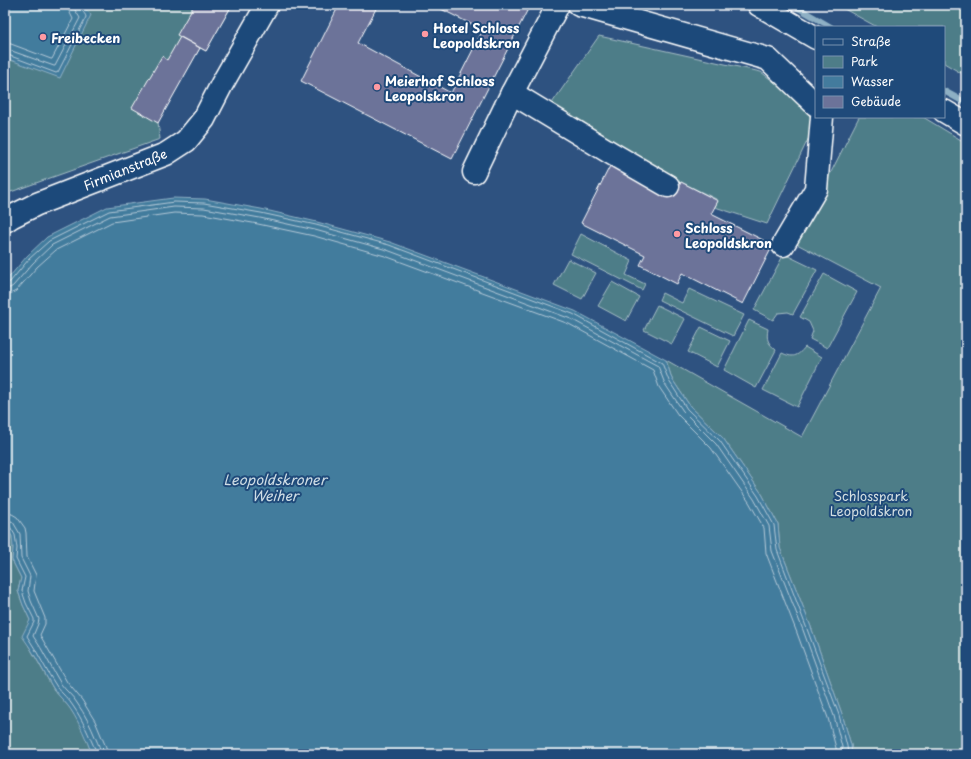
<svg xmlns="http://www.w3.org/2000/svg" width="971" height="759" viewBox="0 0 971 759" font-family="'Playpen Sans',sans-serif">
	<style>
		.green { fill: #4e7d88; stroke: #a6bec4 }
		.water { fill: #437b9d; stroke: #8eb0c4 }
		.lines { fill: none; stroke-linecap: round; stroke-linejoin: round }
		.shore { stroke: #b4cad8; stroke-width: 1 }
		.stream { stroke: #8eb0c4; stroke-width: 6 }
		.building { fill: #6c7399; stroke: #fff }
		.minor-casing { stroke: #fff; stroke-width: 25 }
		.minor { stroke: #1f4a7a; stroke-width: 22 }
		.poi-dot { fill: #ff9aa2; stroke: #1f4a7a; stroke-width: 1.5 }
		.labels { text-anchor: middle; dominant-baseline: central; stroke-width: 4; stroke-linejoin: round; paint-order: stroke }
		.poi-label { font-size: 13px; font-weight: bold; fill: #fff; stroke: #1f4a7a; text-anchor: start }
		.street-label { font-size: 13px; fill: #fff; stroke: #1f4a7a }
		.park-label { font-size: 13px; fill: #d3dee1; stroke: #1f4a7a }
		.water-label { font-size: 14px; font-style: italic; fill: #d0dee6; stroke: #1f4a7a }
	</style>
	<rect width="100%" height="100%" fill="#2e5280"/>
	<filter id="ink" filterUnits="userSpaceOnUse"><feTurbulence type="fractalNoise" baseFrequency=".025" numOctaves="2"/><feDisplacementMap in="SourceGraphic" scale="8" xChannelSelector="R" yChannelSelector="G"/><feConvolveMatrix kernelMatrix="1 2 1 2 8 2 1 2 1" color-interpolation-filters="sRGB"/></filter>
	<g filter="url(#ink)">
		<g class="green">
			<polygon points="5,5 232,5 206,51 200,48 158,122 160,139 5,194"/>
			<polygon points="837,5 966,5 966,76 944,63 944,27 877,27"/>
			<polygon points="599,36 761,72 803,104 815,125 767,224 715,207 718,200 681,182 678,187 550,106"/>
			<polygon points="859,117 923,117 966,143 966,754 852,754 851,745 842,714 811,627 780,548 778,524 762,494 723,438 690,406 672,379 666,360 802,437 881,288 795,243"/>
			<polygon points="581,234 632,261 626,275 645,284 642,290 571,254"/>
			<polygon points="784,254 817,270 793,314 788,312 778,313 773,320 754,310"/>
			<polygon points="568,259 596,273 582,299 554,285"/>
			<polygon points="824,274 857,292 827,348 810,339 813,331 809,322 800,317"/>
			<polygon points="612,282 639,297 626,321 598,306"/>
			<polygon points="689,289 744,315 733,336 659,300 662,293 682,303"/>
			<polygon points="657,305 685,319 672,344 644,330"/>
			<path d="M749,320L768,329C766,340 768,343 776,350L756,388L724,370Z"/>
			<polygon points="701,327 730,341 717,367 688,352"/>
			<path d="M805,347L822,357L797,407L763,390L782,353C793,358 797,357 805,347Z"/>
			<polygon points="5,526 12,536 13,548 12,560 21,578 18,591 23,605 30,620 29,646 54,690 70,708 77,719 82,728 92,754 5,754"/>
		</g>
		<g class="water">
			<polygon points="5,5 82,5 91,15 60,78 5,58"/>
			<path d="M173,198L205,199L261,209L317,222L390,242L575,311L666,360L672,379L690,406L723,438L762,494L778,524L780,548L811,627L842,714L851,745L852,754H92C86,739 80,724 71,710C66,702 58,696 53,688C43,671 34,652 22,636L30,620L23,605L18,591L21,578L12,560L13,548L12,536L5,526V282L27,256L47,237L107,207Z"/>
		</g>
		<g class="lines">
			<g class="shore">
				<polyline points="5,43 11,44 51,59 52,59 73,19 69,11 68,5"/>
				<polyline points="5,49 9,50 54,66 55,66 80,18 75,10 74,5"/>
				<path d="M5,54L8,55L56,73L58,72L86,17C85,12 79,10 79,5"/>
				<polyline points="5,283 10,282 29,259 49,241 109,211 174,202 204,203 261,213 316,225 389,245 573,314 662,363 669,381 687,409 720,441 758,496 774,525 777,550 807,629 839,715 847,746 848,754"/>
				<polyline points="5,288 10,288 13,286 33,263 52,245 110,216 174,207 204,208 260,218 315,230 387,250 571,319 658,366 665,384 683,411 716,444 754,499 769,526 772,551 803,630 834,716 842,747 843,754"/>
				<polyline points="5,294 10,294 16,291 37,267 56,250 112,222 174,213 203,214 258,224 314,236 385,256 569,324 653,370 659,387 678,415 711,448 749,502 764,528 766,553 797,633 828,718 836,748 837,754"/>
				<polyline points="5,513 12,514 17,517 25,528 26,533 27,557 36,575 34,591 45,618 45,624 40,635 67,682 82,700 95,721 106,747 107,754"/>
				<path d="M5,519L9,520L13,522L20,534L21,558L30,576L28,591L31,601L39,619L38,624L33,636C44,651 51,668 61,684C66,691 73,696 77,703C85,714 91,727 96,739C98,744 101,749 101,754"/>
				<path d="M5,524L9,525L15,535L17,548L16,559L25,577L22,591L26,603L34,619V622L27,636C38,652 46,671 57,687C62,694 69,699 73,706C83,720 89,736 96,751V754"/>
			</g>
			<g class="stream">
				<polyline points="793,5 831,27"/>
				<polyline points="944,91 966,103"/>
			</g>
		</g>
		<g class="building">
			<polygon points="194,5 232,5 206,51 177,35"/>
			<polygon points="339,5 378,5 358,43 451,93 483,30 433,5 530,5 452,159 301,81"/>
			<polygon points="180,37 200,48 158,123 132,108 162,56 167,60"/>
			<polygon points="611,164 674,195 681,182 718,201 711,214 773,245 743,304 682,273 677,284 640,265 645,255 581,223"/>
		</g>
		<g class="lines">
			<defs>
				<g id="minor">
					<polyline points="579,5 768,59 816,105"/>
					<polyline points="759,5 816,38"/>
					<polyline points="512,93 611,153 668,186"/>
					<polyline points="944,111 966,124"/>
					<polyline points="474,172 512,93 558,5"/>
					<polyline points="5,221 11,217 37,204 166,154 186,141 204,119 222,84 267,5"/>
					<polyline points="783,245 816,189 822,117"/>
				</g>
			</defs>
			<use href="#minor" class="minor-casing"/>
			<use href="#minor" class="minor"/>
		</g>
	</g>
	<g class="poi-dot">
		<circle cx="425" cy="34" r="4"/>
		<circle cx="43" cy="37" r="4"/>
		<circle cx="377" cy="87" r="4"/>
		<circle cx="677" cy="234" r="4"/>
	</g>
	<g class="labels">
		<g class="poi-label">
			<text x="433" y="27">Hotel Schloss<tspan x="433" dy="15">Leopoldskron</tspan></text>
			<text x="51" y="37">Freibecken</text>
			<text x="385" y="80">Meierhof Schloss<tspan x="385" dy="15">Leopolskron</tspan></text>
			<text x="685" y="227">Schloss<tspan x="685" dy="15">Leopoldskron</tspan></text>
		</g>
		<g class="street-label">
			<text transform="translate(125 169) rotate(-22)">Firmianstraße</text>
		</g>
		<g class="park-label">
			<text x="871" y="495">Schlosspark<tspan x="871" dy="15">Leopoldskron</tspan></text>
		</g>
		<g class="water-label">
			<text x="275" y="479">Leopoldskroner<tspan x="275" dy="16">Weiher</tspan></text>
		</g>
	</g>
	<rect width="971" height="759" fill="none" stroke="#1f4a7a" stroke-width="20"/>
	<rect x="10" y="10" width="951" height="739" fill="none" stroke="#fff" stroke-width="1.5" filter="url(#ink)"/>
	<rect x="815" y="26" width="130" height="92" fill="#1f4a7a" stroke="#7992af"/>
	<rect x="823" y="39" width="20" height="6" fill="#1f4a7a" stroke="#7992af"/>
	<text x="851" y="46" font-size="12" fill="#ffffff">Straße</text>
	<rect x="823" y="56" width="20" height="12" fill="#4e7d88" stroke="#7992af"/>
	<text x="851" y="66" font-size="12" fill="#ffffff">Park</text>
	<rect x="823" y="76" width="20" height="12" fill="#437b9d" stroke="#7992af"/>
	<text x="851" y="86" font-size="12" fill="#ffffff">Wasser</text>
	<rect x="823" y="96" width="20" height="12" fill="#6c7399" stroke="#7992af"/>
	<text x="851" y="106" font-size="12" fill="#ffffff">Gebäude</text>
</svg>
